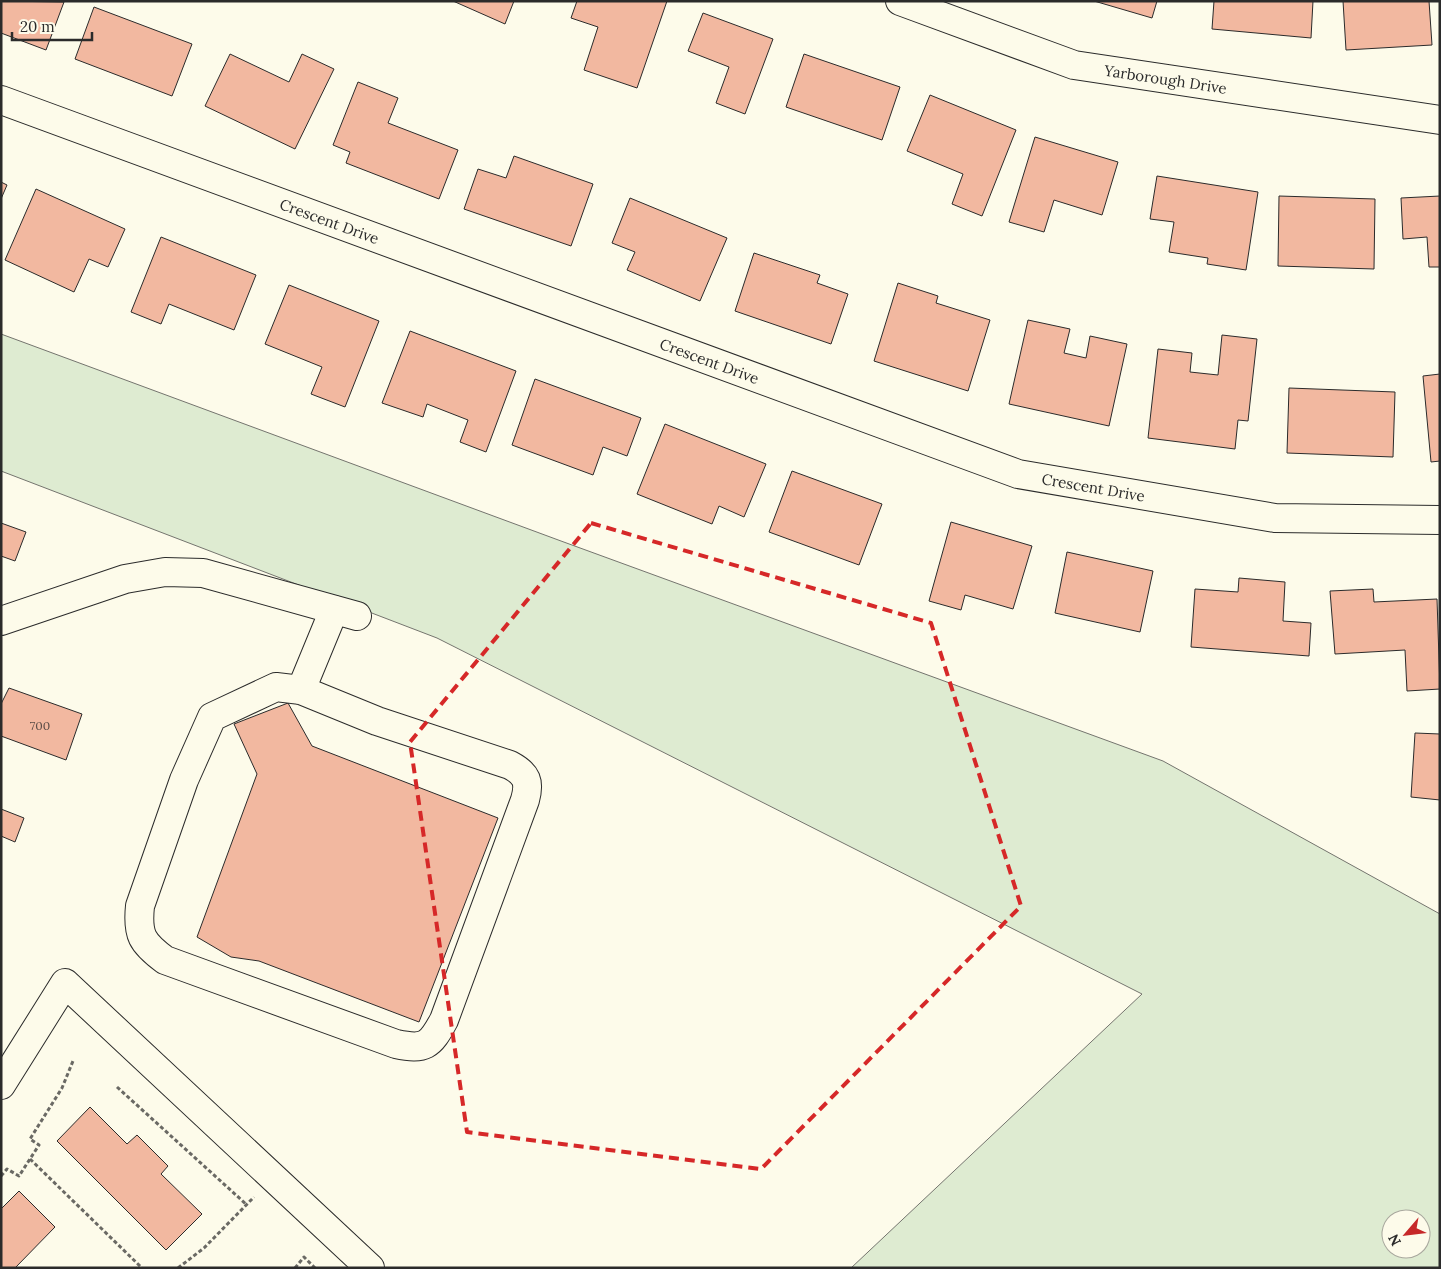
<svg xmlns="http://www.w3.org/2000/svg" width="1441" height="1269" viewBox="0 0 1441 1269" font-family="Lora,serif">
	<style>
		.green { fill: #deebd1; stroke: #74746e; fill-rule: evenodd }
		.building { fill: #f2b8a0; stroke: #2b2b2b }
		.lines { fill: none; stroke-linecap: round; stroke-linejoin: round }
		.minor-casing { stroke: #2b2b2b; stroke-width: 30 }
		.path { stroke: #6a6964; stroke-width: 3; stroke-dasharray: 4 2.5; stroke-linecap: butt }
		.minor { stroke: #fdfbea; stroke-width: 28 }
		.marked { fill: none; stroke: #d62828; stroke-width: 4; stroke-dasharray: 10 6; stroke-linejoin: round }
		.labels { text-anchor: middle; dominant-baseline: central; stroke-width: 4; stroke-linejoin: round; paint-order: stroke }
		.number-label { font-size: 12px; fill: #5d4e48 }
		.street-label { font-size: 15px; fill: #2b2b2b; stroke: #fdfbea }
	</style>
	<rect width="100%" height="100%" fill="#fdfbea"/>
	<path class="green" d="M1,334L561,541L1163,761L1440,914V1268H851L1142,994L437,638L1,471ZM1391,1219H1421V1249H1391Z"/>
	<g class="building">
		<polygon points="1,1 64,2 46,50 1,33"/>
		<polygon points="453,1 514,1 505,24"/>
		<polygon points="577,1 667,1 637,88 584,70 598,27 571,18"/>
		<polygon points="1094,1 1157,1 1152,18"/>
		<polygon points="1214,1 1313,1 1311,38 1212,29"/>
		<polygon points="1343,1 1429,1 1432,45 1346,50"/>
		<polygon points="94,7 192,44 172,96 75,59"/>
		<polygon points="703,13 773,39 745,114 716,103 729,67 688,51"/>
		<polygon points="230,54 289,82 302,54 334,69 295,149 205,106"/>
		<polygon points="804,54 900,87 882,140 786,107"/>
		<polygon points="358,82 398,98 388,123 458,150 439,199 346,163 350,152 333,145"/>
		<polygon points="930,95 1016,130 982,216 952,204 963,174 907,151"/>
		<polygon points="1035,137 1118,162 1102,215 1054,200 1044,232 1009,222"/>
		<polygon points="514,156 593,184 571,246 464,209 478,169 506,178"/>
		<polygon points="1157,176 1258,192 1246,270 1207,264 1208,258 1169,252 1174,222 1150,219"/>
		<polygon points="1,182 7,185 1,199"/>
		<polygon points="36,189 125,229 108,267 89,259 74,292 5,260"/>
		<polygon points="1279,196 1375,199 1374,269 1278,266"/>
		<polygon points="1440,196 1440,267 1429,267 1427,237 1403,239 1401,198"/>
		<polygon points="630,198 727,238 700,301 627,270 635,252 612,243"/>
		<polygon points="161,237 256,275 234,330 169,304 161,324 131,312"/>
		<polygon points="754,253 820,275 817,283 848,294 831,344 735,311"/>
		<polygon points="898,283 938,296 936,303 990,320 968,391 874,361"/>
		<polygon points="289,285 379,321 345,407 311,394 322,367 265,344"/>
		<polygon points="1028,320 1070,329 1064,353 1086,358 1090,336 1127,344 1109,426 1009,404"/>
		<polygon points="410,331 516,371 486,452 460,442 468,420 427,404 423,417 382,403"/>
		<polygon points="1222,335 1257,339 1248,421 1238,420 1235,449 1148,438 1158,349 1192,353 1190,372 1218,375"/>
		<polygon points="1440,374 1440,461 1431,462 1423,376"/>
		<polygon points="535,379 641,418 627,456 603,447 593,475 512,445"/>
		<polygon points="1289,388 1395,392 1393,457 1287,453"/>
		<polygon points="665,424 766,464 744,517 719,506 712,524 637,494"/>
		<polygon points="792,471 882,504 859,565 769,532"/>
		<polygon points="951,522 1032,546 1013,609 965,595 961,610 929,601"/>
		<polygon points="1,523 26,532 15,561 1,556"/>
		<polygon points="1067,552 1153,571 1140,632 1055,613"/>
		<polygon points="1239,578 1285,582 1283,621 1311,623 1309,656 1191,647 1195,589 1238,592"/>
		<polygon points="1373,589 1374,602 1437,599 1440,689 1407,691 1405,650 1335,654 1330,591"/>
		<polygon points="9,688 82,714 66,760 1,736 1,704"/>
		<polygon points="288,703 312,746 498,818 419,1022 259,961 231,957 197,937 257,774 234,724"/>
		<polygon points="1415,733 1440,734 1440,800 1411,797"/>
		<polygon points="1,809 24,818 15,842 1,836"/>
		<polygon points="90,1107 127,1144 137,1135 168,1166 161,1174 202,1214 166,1250 57,1141"/>
		<polygon points="19,1191 55,1227 15,1268 1,1268 1,1209"/>
	</g>
	<g class="lines">
		<defs>
			<g id="minor">
				<path id="s1" d="M900,1L1074,65L1440,120"/>
				<path id="s2" d="M1,100L1018,474L1275,518L1440,520"/>
				<polyline points="1,621 125,579 165,572 203,573 357,616"/>
				<path d="M276,687L301,690L377,721L510,765C527,774 530,782 525,800L444,1020C430,1046 425,1050 396,1044L165,960C142,943 137,935 140,906L184,780L212,717Z"/>
				<polyline points="301,690 334,610"/>
				<polyline points="1,1085 65,983 370,1268"/>
			</g>
		</defs>
		<use href="#minor" class="minor-casing"/>
		<g class="path">
			<polyline points="117,1087 247,1205"/>
			<polyline points="30,1159 142,1268"/>
			<polyline points="1,1176 7,1169 19,1176 39,1145 30,1139 62,1088 73,1061"/>
			<polyline points="178,1268 204,1248 254,1197"/>
			<polyline points="295,1268 304,1257 315,1268"/>
		</g>
		<use href="#minor" class="minor"/>
	</g>
	<path class="marked" d="M591,523L931,623L1021,906L761,1169L467,1132L410,742Z"/>
	<g class="labels">
		<g class="number-label">
			<text x="40" y="725">700</text>
		</g>
		<g class="street-label">
			<text stroke="none"><textPath href="#s1" startOffset="278">Yarborough Drive</textPath></text>
			<text stroke="none"><textPath href="#s2" startOffset="350">Crescent Drive</textPath></text>
			<text stroke="none"><textPath href="#s2" startOffset="755">Crescent Drive</textPath></text>
			<text stroke="none"><textPath href="#s2" startOffset="1160">Crescent Drive</textPath></text>
		</g>
	</g>
	<rect width="1441" height="1269" fill="none" stroke="#2b2b2b" stroke-width="5"/>
	<g transform="translate(1406 1234) rotate(242)"><circle r="24" fill="#fdfbea" stroke="#a9a89e"/>
	<path d="M0-4L9 19L0 12L-9 19Z" fill="#c62828"/>
	<text y="-8" font-size="14" font-weight="bold" text-anchor="middle" fill="#2b2b2b">N</text>
	</g>
	<path d="M12 32v8h80v-8" fill="none" stroke="#2b2b2b" stroke-width="2.5"/>
	<text x="20" y="32" font-size="15" fill="#2b2b2b" stroke="#fdfbea" stroke-width="4" paint-order="stroke">20 m</text>
</svg>
